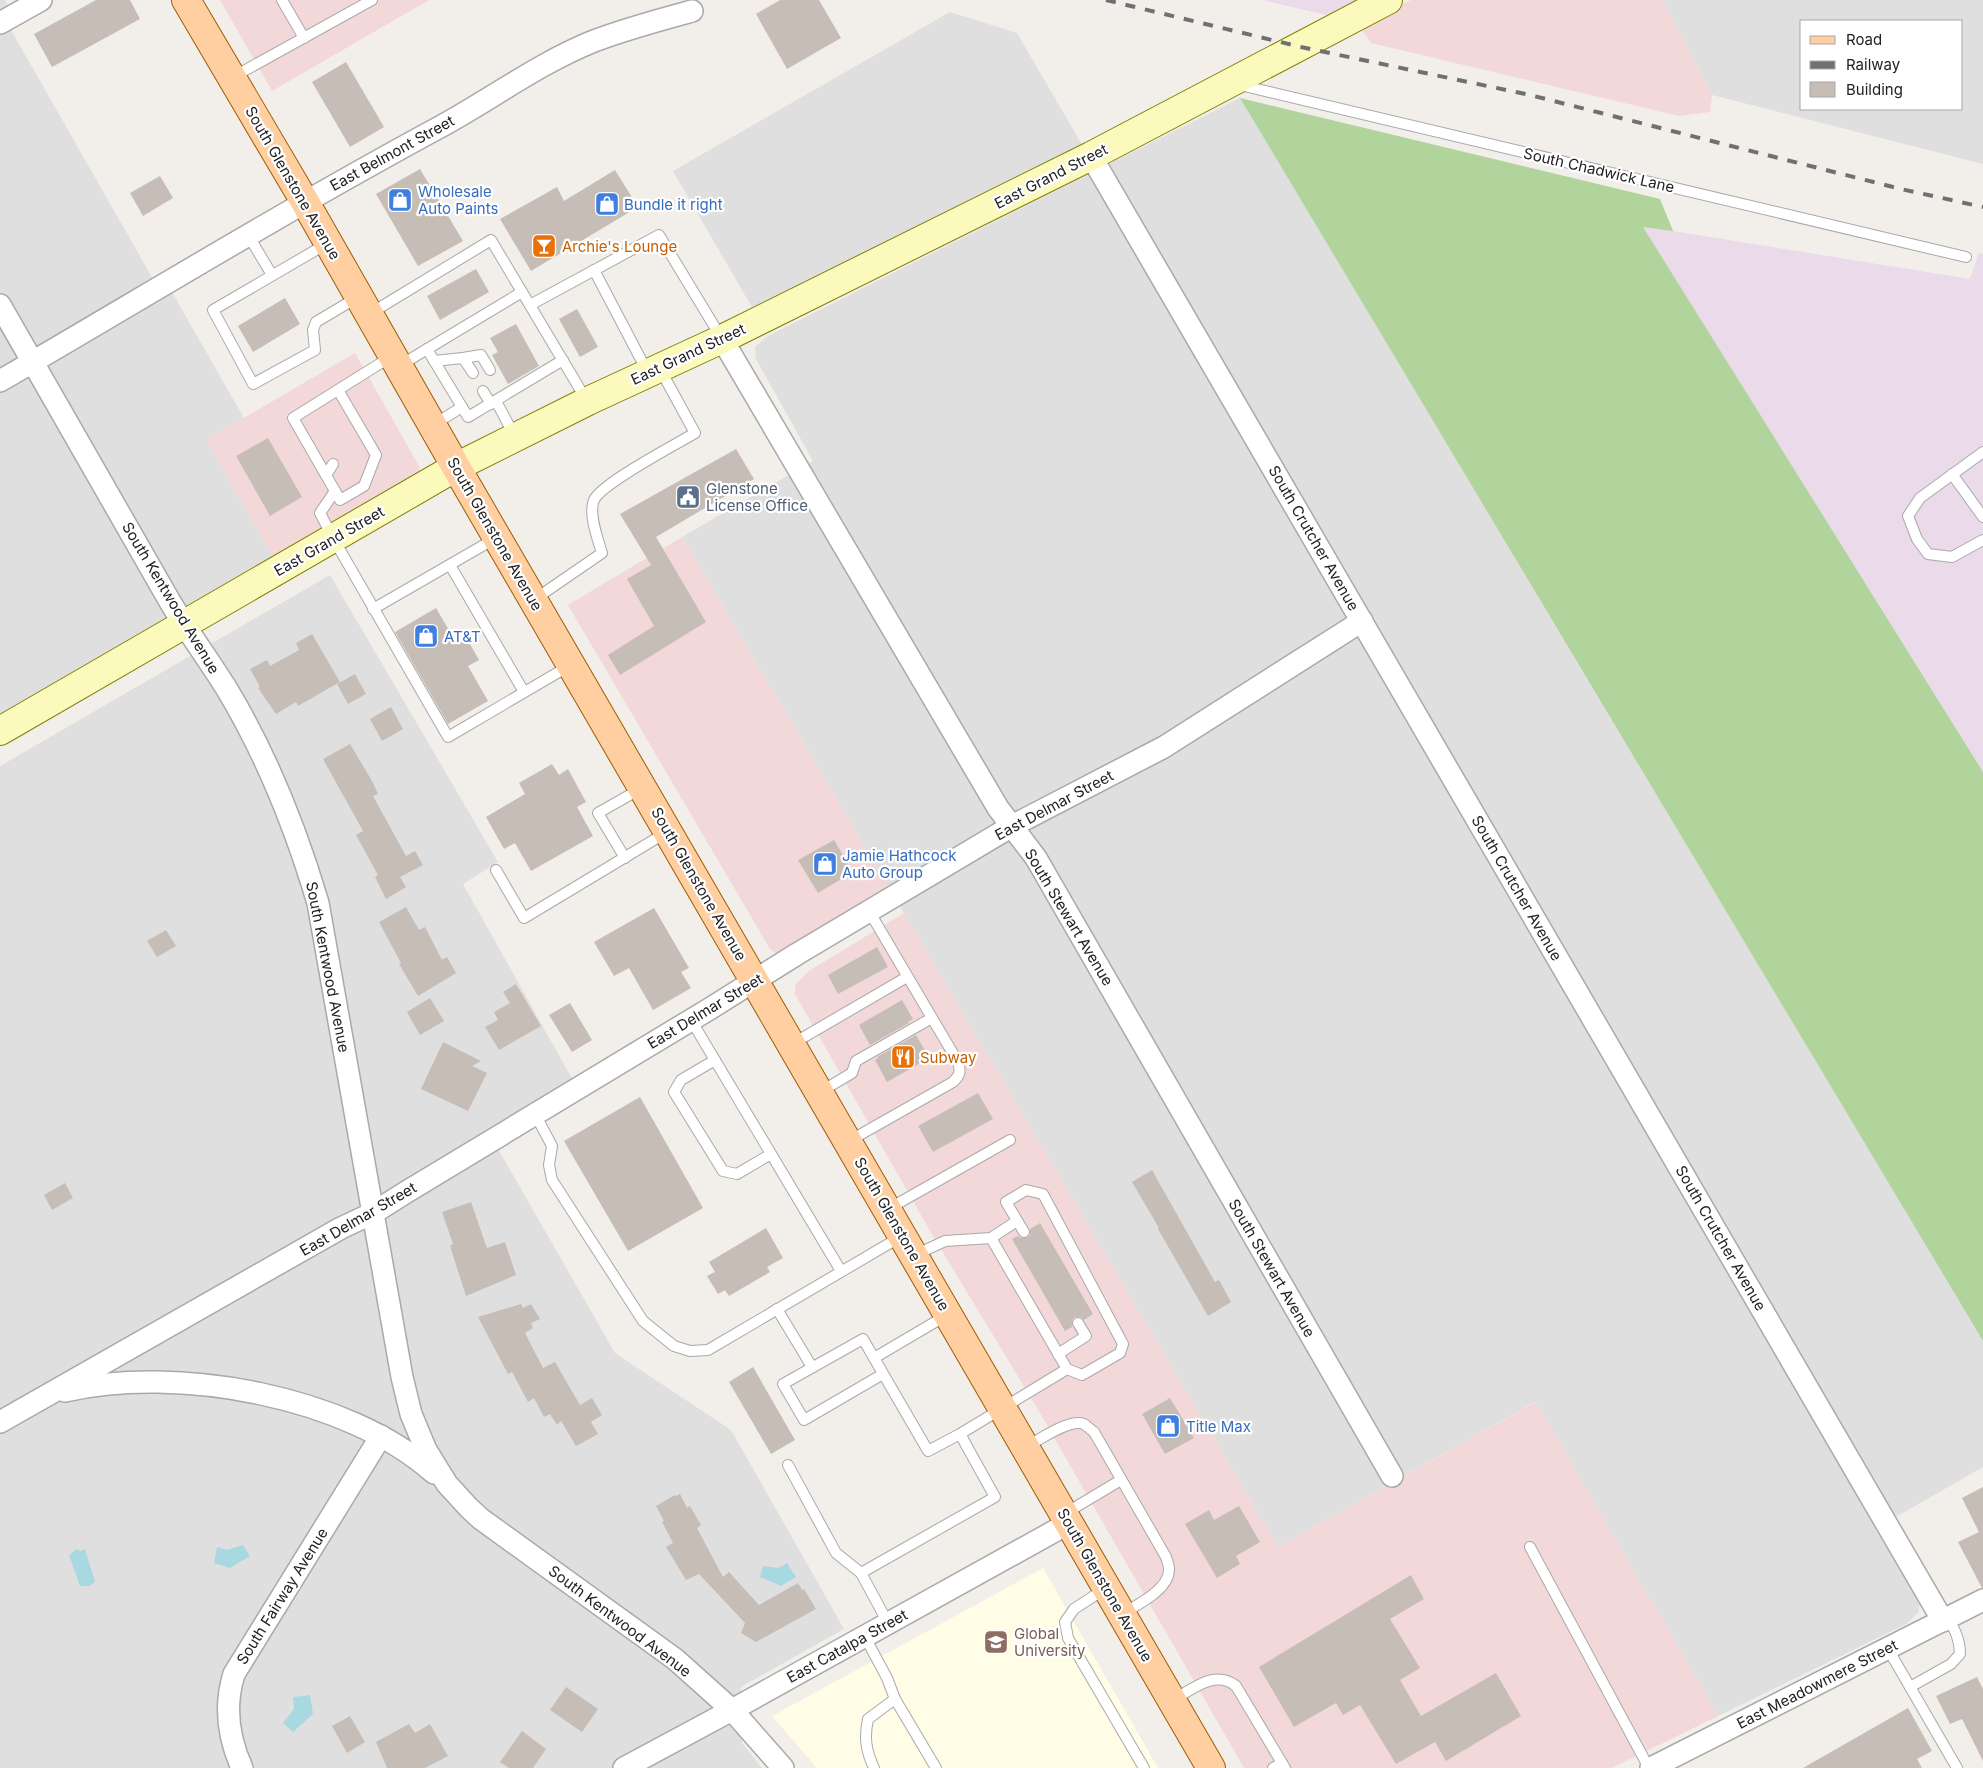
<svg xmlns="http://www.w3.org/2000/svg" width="1983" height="1768" viewBox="0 0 1983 1768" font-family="Inter,sans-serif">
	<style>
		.residential { fill: #e0dfdf; fill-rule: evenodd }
		.commercial { fill: #f3d8d9 }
		.industrial { fill: #ebdaea }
		.education { fill: #fffde5 }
		.forest { fill: #b1d39c }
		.water { fill: #a8d9e1 }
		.building { fill: #c7bdb7 }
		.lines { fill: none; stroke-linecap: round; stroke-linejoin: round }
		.service-casing { stroke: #a9a9a9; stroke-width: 12 }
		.minor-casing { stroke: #a9a9a9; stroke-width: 24 }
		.secondary-casing { stroke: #7f8101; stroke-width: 30 }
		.primary-casing { stroke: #a05c00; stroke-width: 30 }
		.service { stroke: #fff; stroke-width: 10 }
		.minor { stroke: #fff; stroke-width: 21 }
		.secondary { stroke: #fcf9bd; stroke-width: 28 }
		.primary { stroke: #ffcea1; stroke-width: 28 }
		.rail { stroke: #707070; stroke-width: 4; stroke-dasharray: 10 10; stroke-linecap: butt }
		.labels { text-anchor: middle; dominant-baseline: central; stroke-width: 4.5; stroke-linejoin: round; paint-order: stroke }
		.street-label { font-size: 15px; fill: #222; stroke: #fff }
		.shop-label { font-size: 15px; fill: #366cbe; stroke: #fff; text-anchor: start }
		.food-label { font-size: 15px; fill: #c56008; stroke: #fff; text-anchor: start }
		.service-label { font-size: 15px; fill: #4e5e75; stroke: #fff; text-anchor: start }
		.education-label { font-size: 15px; fill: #785e54; stroke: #fff; text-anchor: start }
	</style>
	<rect width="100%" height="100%" fill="#f2eee9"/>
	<g class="residential">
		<polygon points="0,0 5,0 7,4 11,30 153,279 173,294 244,418 207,440 277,563 0,724"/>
		<path d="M1662,0H1983V164L1712,95ZM1802,21H1962V109H1802Z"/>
		<polygon points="950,12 1017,33 1084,148 757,316 673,171"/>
		<polygon points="1240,98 1983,1341 1983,1467 1875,1529 1920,1603 1918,1613 1906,1624 1718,1716 1535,1402 1278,1547 682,537 813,461 756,359 755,347 768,336"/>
		<polygon points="330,575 498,862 463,884 574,1082 489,1133 615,1353 731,1430 844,1629 741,1687 742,1743 762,1768 0,1768 0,766"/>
	</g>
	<g class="commercial">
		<polygon points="220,0 429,0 272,91"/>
		<polygon points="1411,0 1662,0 1712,95 1710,112 1679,116 1371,43 1360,27"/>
		<polygon points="355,353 419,466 421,474 277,563 206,440"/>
		<polygon points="682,537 892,893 777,954 770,949 568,605"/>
		<polygon points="904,913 1278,1547 1536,1402 1718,1716 1612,1768 1244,1768 1040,1413 930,1231 795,994 795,985 809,971"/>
	</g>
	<g class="industrial">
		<polygon points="1263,0 1360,0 1330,16"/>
		<polygon points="1642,226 1970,279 1979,253 1983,254 1983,772"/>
	</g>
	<polygon class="education" points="1043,1568 1158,1768 817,1768 772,1716"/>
	<polygon class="forest" points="1240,98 1660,199 1673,231 1643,227 1983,772 1983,1341"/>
	<g class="water">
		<polygon points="243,1545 250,1556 230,1568 214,1563 217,1547 227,1550"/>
		<polygon points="77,1549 80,1551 85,1549 95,1582 89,1586 80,1586 69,1555"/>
		<polygon points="787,1563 796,1577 781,1586 760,1577 763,1566 778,1568"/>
		<polygon points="310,1695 313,1714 293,1732 283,1723 294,1709 293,1697"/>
	</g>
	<g class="building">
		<polygon points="96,0 130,0 140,19 52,67 34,34"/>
		<polygon points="780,0 819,0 841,38 787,69 756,14"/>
		<polygon points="346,62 384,127 350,147 312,82"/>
		<polygon points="420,169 463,241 418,266 376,194"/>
		<polygon points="615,170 638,207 531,271 500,219 557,187 564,201"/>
		<polygon points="160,176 173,198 143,216 130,193"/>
		<polygon points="476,269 489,292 440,320 427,296"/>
		<polygon points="285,298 300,324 253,352 238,326"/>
		<polygon points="577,309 598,347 580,357 559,319"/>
		<polygon points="516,324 539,366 508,384 492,355 498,352 490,338"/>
		<polygon points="268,438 302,497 270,516 236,456"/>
		<polygon points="736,449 754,479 656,537 706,622 620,675 608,655 654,626 627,579 651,565 620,514"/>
		<polygon points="436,608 457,644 467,639 479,660 468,666 488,701 448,724 395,632"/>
		<polygon points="312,634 340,682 298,706 296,702 276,714 258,688 260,687 250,669 267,660 270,666 299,650 296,643"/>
		<polygon points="355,674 366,694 348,704 337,684"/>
		<polygon points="391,707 403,729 382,741 370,719"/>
		<polygon points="350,744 372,781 378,794 373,796 406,856 415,851 423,865 400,877 406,887 386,899 375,877 378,875 356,835 363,831 323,759"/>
		<polygon points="552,764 559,775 568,769 586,802 577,807 593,836 531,871 515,843 504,849 486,817 525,794 519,783"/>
		<polygon points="834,840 853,872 818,893 798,860"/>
		<polygon points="406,907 419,930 425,927 442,960 447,957 456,973 418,996 399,964 401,963 379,922"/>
		<polygon points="654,908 689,968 681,972 691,988 653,1010 629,968 614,976 594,942"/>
		<polygon points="166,930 176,946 157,957 147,941"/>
		<polygon points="877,947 888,967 838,994 828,975"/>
		<polygon points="516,984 541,1026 499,1050 485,1027 498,1020 494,1012 510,1003 503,992"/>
		<polygon points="430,998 444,1021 420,1035 407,1012"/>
		<polygon points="902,1000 913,1019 908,1022 909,1023 870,1045 859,1025"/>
		<polygon points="570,1003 592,1040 572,1052 549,1015"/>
		<polygon points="916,1035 929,1058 887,1082 875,1060 878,1058 877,1057"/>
		<polygon points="443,1042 481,1061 472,1066 487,1073 468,1111 421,1089"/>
		<polygon points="978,1093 993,1119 933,1152 918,1126"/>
		<polygon points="640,1097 703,1208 628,1251 564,1141"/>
		<polygon points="1152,1170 1215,1282 1219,1280 1231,1302 1208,1316 1158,1229 1159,1228 1132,1182"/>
		<polygon points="65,1183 73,1198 52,1210 44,1195"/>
		<polygon points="471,1202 487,1248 505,1242 516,1275 466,1296 450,1246 453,1244 442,1212"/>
		<polygon points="1040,1223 1093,1314 1084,1320 1081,1317 1075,1317 1072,1320 1072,1327 1065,1331 1012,1239 1018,1236 1021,1238 1027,1238 1030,1235 1030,1229"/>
		<polygon points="766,1228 783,1258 767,1267 770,1272 729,1296 725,1290 718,1294 707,1276 715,1272 709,1262"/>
		<polygon points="521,1304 523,1308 531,1304 540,1319 531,1323 533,1328 525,1333 543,1368 555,1362 580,1405 592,1398 602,1415 591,1422 598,1434 576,1446 561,1421 557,1425 550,1414 544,1417 534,1398 528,1402 512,1372 508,1374 478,1317"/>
		<polygon points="753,1367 795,1440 771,1454 729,1382"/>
		<polygon points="1170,1398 1194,1438 1165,1454 1142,1414"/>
		<polygon points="1983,1487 1983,1588 1982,1588 1958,1542 1979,1532 1962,1498"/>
		<polygon points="680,1494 687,1508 690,1506 701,1525 697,1528 723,1577 729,1572 759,1605 798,1583 802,1590 804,1589 816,1609 756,1642 741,1633 745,1623 699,1574 686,1580 666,1547 673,1543 662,1522 664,1521 656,1506 675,1495 676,1496"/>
		<polygon points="1239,1506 1260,1542 1236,1556 1240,1564 1217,1578 1185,1524 1209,1510 1214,1520"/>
		<polygon points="1411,1575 1424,1599 1390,1619 1420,1668 1400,1680 1421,1716 1496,1673 1521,1716 1446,1761 1435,1742 1396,1764 1360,1705 1343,1715 1336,1703 1294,1727 1259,1667"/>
		<polygon points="1977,1677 1983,1689 1983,1761 1962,1719 1950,1724 1936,1696"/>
		<polygon points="566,1687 598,1709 582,1732 550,1710"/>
		<polygon points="1908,1708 1932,1751 1917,1759 1922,1768 1803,1768"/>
		<polygon points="350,1716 365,1742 347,1753 332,1726"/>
		<polygon points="409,1724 415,1733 430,1724 448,1756 425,1768 387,1768 376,1742"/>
		<polygon points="522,1731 546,1749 533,1768 509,1768 500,1762"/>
	</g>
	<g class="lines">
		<defs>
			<g id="service">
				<polyline points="282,0 304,38"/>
				<polyline points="233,77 372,0"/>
				<polyline points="1240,85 1966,257"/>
				<polyline points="248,235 272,275"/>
				<polyline points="328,243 213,310 253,384 315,350 313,330 316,322 358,297"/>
				<polyline points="594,270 648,373"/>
				<polyline points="530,305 659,235 722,339"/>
				<polyline points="371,313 491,240 587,401"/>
				<polyline points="427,349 468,417 563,360"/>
				<polyline points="392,356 293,418 335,491 320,513 333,538 448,737 569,666"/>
				<polyline points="463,358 481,355 490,370"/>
				<polyline points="434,361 463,358 473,373"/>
				<polyline points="399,366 522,292"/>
				<polyline points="483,391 491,404"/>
				<polyline points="496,401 515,437"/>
				<polyline points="433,425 462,407"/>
				<polyline points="1983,452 1920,498 1908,516 1917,539 1928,554 1952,557 1983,540"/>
				<polyline points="1952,474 1983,517"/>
				<polyline points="326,475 333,464"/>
				<polyline points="335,491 340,500 364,486 376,455 338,390"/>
				<polyline points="450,565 524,692"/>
				<path d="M535,599L602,553C598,540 588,513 594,500C602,483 675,445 695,433L660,369"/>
				<polyline points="373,609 496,538"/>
				<polyline points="625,858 598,813 642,788"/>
				<polyline points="496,870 524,918 667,832"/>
				<polyline points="691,1020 841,1271"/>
				<polyline points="792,1044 907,977"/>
				<polyline points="715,1060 681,1080 674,1092 723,1171 737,1174 771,1154"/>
				<polyline points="820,1092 852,1073 856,1061 932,1018"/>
				<polyline points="535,1114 552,1146 549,1165 552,1180 643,1321 674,1346 690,1351 708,1350 902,1236"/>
				<path d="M849,1141L953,1082C960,1075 961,1072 958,1062L869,911"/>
				<polyline points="888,1209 1010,1140"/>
				<polyline points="991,1238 1017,1221"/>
				<polyline points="915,1255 945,1241 991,1238 1067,1369 1082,1375 1120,1353 1123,1344 1043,1194 1026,1190 1006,1202 1024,1232"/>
				<polyline points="777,1309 812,1367"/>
				<polyline points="1058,1354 1086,1336 1078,1323"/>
				<polyline points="874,1358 947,1315"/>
				<polyline points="883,1374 804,1420 783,1384 863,1339 928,1451 960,1434"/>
				<path d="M1026,1447C1039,1440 1070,1418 1084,1424C1087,1426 1091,1430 1094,1432L1166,1557C1167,1560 1169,1565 1169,1569C1170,1589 1137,1605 1122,1614"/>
				<polyline points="788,1465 836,1553 861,1573 888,1623"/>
				<polyline points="1064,1514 1121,1480"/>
				<polyline points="1530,1547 1649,1768"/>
				<polyline points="861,1573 995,1497 960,1434 1067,1369"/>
				<polyline points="1106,1588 1074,1609 1065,1622 1068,1638 1144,1768"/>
				<path d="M865,1637L887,1678L895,1699L868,1719C864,1738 866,1751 874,1768"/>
				<polyline points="1888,1649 1957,1768"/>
				<path d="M1910,1687L1951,1664L1960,1654C1960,1640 1955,1630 1948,1618"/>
				<polyline points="895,1699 936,1768"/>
				<path d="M1173,1700C1193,1689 1215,1669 1236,1686L1285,1768"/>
				<polyline points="1273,1768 1282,1763"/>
			</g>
			<g id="minor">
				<polyline points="0,23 41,0"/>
				<polyline points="1091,156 1943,1621"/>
				<path d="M0,305C57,403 112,502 169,600C187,631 209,660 228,691C268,758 296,829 318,903L402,1377L411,1414L426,1450L447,1484L469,1508L481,1519L675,1659L732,1710L783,1768"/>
				<polyline points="722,339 998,808 1036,858 1392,1476"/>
				<path d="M0,381C146,296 290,208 438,128C490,100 539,63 594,41C625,29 659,20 692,11"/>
				<path d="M65,1391C176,1365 348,1396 434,1473"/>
				<polyline points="0,1422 341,1228 373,1213 408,1191 711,1008 797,954 1012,826 1164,747 1362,621"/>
				<path d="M242,1768C228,1737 224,1706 234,1674L381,1436"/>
				<polyline points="624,1768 732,1710 1069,1523"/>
				<polyline points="1651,1768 1983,1600"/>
			</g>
			<polyline id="secondary" points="0,731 456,467 588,401 722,339 1091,156 1388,0"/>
			<polyline id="primary" points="186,0 305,202 456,467 1211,1768"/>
		</defs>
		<use href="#service" class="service-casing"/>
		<use href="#minor" class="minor-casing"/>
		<use href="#secondary" class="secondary-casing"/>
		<use href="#primary" class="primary-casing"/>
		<use href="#service" class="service"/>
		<use href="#minor" class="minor"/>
		<use href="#secondary" class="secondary"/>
		<use href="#primary" class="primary"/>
		<polyline class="rail" points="1106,0 1301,47 1530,95 1901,189 1983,207"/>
	</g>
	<defs>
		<symbol id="shop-square" viewBox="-11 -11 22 22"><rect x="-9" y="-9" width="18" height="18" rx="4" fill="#3f7fe0" stroke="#fff"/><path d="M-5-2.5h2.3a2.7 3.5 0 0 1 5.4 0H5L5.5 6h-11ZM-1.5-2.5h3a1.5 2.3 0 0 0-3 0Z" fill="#fff"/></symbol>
		<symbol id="bar-square" viewBox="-11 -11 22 22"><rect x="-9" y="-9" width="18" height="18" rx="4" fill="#e8710a" stroke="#fff"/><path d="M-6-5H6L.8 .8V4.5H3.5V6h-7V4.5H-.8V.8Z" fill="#fff"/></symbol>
		<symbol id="civic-square" viewBox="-11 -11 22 22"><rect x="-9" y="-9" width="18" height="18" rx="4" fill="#5c6f8a" stroke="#fff"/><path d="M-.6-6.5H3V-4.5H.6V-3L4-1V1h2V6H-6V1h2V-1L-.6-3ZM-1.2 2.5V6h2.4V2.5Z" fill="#fff"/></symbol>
		<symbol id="restaurant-square" viewBox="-11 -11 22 22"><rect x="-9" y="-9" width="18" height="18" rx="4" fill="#e8710a" stroke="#fff"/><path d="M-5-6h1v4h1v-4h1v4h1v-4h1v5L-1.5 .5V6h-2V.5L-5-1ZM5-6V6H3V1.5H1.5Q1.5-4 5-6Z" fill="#fff"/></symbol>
		<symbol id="university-square" viewBox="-11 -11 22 22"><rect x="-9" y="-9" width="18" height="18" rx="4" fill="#8d6e63" stroke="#fff"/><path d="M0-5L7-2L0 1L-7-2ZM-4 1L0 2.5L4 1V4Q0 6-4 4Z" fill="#fff"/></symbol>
	</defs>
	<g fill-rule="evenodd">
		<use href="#shop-square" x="386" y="186" width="28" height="28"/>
		<use href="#shop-square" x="593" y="190" width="28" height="28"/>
		<use href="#bar-square" x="530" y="232" width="28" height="28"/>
		<use href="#civic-square" x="674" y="483" width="28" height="28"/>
		<use href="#shop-square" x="412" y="622" width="28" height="28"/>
		<use href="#shop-square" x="811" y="850" width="28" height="28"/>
		<use href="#restaurant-square" x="889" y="1043" width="28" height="28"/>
		<use href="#shop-square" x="1154" y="1412" width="28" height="28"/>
		<use href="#university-square" x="982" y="1628" width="28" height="28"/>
	</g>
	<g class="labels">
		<g class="street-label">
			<text transform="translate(392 153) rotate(-29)">East Belmont Street</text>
			<text transform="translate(1599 170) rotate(13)">South Chadwick Lane</text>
			<text transform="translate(1051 176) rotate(-27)">East Grand Street</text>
			<text transform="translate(293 183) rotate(60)">South Glenstone Avenue</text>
			<text transform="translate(688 354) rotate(-25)">East Grand Street</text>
			<text transform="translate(495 534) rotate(60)">South Glenstone Avenue</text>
			<text transform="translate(1314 538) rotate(60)">South Crutcher Avenue</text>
			<text transform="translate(329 541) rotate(-30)">East Grand Street</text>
			<text transform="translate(171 598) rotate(59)">South Kentwood Avenue</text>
			<text transform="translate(1054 805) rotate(-28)">East Delmar Street</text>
			<text transform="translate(699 884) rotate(60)">South Glenstone Avenue</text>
			<text transform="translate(1517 888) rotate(60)">South Crutcher Avenue</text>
			<text transform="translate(1069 917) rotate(59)">South Stewart Avenue</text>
			<text transform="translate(328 967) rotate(79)">South Kentwood Avenue</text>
			<text transform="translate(705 1011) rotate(-31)">East Delmar Street</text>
			<text transform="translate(358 1219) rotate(-30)">East Delmar Street</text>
			<text transform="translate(902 1234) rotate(60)">South Glenstone Avenue</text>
			<text transform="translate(1721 1238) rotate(60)">South Crutcher Avenue</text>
			<text transform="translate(1272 1268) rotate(60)">South Stewart Avenue</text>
			<text transform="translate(1105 1585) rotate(60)">South Glenstone Avenue</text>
			<text transform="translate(282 1596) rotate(-58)">South Fairway Avenue</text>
			<text transform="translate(620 1621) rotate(37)">South Kentwood Avenue</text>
			<text transform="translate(847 1646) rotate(-29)">East Catalpa Street</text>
			<text transform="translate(1817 1684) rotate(-27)">East Meadowmere Street</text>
		</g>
		<g class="shop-label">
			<text x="418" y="191">Wholesale<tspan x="418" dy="17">Auto Paints</tspan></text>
			<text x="624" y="204">Bundle it right</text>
			<text x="444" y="636">AT&amp;T</text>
			<text x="842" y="855">Jamie Hathcock<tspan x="842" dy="17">Auto Group</tspan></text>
			<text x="1186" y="1426">Title Max</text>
		</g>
		<g class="food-label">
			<text x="562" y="246">Archie's Lounge</text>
			<text x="920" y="1057">Subway</text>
		</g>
		<g class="service-label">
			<text x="706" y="488">Glenstone<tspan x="706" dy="17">License Office</tspan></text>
		</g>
		<g class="education-label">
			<text x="1014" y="1633">Global<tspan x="1014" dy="17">University</tspan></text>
		</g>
	</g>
	<rect x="1800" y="20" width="162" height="90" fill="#ffffff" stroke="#a7a7a7"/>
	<rect x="1810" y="36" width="25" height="8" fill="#ffcea1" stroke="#a7a7a7"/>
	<text x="1846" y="45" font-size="15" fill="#222222">Road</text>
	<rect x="1810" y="61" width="25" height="8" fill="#707070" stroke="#a7a7a7"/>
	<text x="1846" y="70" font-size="15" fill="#222222">Railway</text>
	<rect x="1810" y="82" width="25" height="15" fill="#c7bdb7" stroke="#a7a7a7"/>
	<text x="1846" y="95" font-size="15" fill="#222222">Building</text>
</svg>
